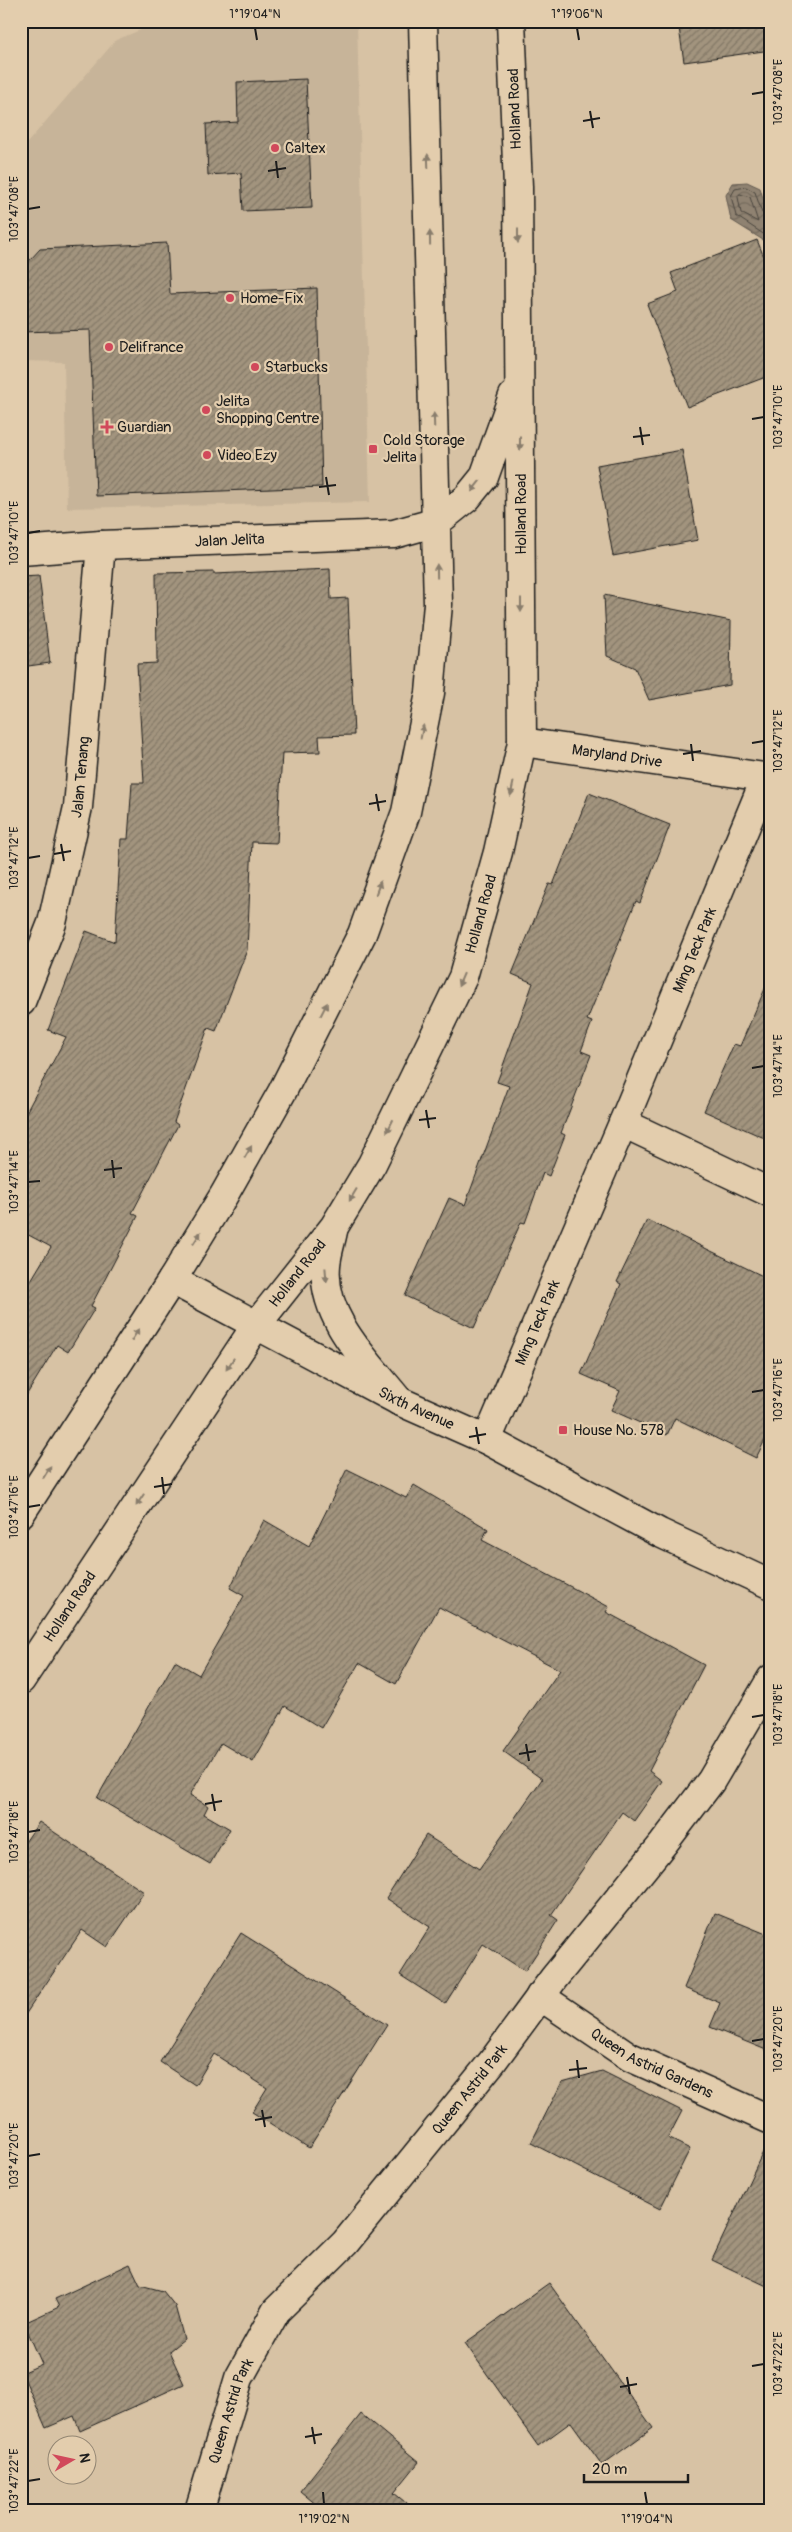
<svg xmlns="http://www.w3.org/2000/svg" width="792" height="2532" viewBox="0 0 792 2532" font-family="Pangolin,sans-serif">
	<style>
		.built { fill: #c7b499 }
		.water { fill: url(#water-waves); stroke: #61594f }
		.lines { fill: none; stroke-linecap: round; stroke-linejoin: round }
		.shore { stroke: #4a453e; stroke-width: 1 }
		.building { fill: url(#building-hatch); stroke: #1c1c1c }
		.minor-casing { stroke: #1c1c1c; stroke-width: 31 }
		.secondary-casing { stroke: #1c1c1c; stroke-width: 31 }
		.primary-casing { stroke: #1c1c1c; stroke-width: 31 }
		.minor { stroke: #e3cdad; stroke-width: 28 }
		.secondary { stroke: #e3cdad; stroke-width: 28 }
		.primary { stroke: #e3cdad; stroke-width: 28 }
		.oneway { fill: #897d6c }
		.ticks { fill: none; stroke: #1c1c1c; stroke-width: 2 }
		.poi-dot { fill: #d1495b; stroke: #e3cdad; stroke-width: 2 }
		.labels { text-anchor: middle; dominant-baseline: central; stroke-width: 4.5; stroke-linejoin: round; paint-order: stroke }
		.street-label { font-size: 15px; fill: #1c1c1c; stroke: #e3cdad }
		.poi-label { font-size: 15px; fill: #1c1c1c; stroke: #e3cdad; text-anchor: start }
		.neatline { fill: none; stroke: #1c1c1c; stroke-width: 2 }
		.ticks-label { font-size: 12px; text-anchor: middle; fill: #1c1c1c }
	</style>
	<defs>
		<pattern id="water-waves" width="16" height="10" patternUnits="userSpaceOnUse" patternTransform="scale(1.25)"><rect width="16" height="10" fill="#8f8271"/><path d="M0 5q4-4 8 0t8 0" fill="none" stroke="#746a5c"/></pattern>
		<pattern id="building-hatch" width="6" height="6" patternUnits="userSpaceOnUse" patternTransform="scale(1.25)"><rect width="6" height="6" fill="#a2947e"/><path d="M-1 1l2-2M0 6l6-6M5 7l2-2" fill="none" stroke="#837866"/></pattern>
	</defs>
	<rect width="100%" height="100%" fill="#d7c2a4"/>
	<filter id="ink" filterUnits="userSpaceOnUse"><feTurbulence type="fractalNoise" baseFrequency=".02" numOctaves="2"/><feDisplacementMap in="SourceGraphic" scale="10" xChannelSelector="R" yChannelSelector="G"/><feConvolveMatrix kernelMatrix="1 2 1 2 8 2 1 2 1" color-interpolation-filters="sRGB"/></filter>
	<g filter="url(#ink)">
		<polygon class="built" points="162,21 357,21 370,502 67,508 64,362 21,361 21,150 116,40"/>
		<polygon class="water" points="747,182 760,188 767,211 771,212 771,245 731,220 726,195 733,183"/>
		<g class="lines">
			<g class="shore">
				<polygon points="740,194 750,197 758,222 741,213 738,197"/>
				<polyline points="771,217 762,213 755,192 746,187 735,189 731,196 736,216 771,239"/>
			</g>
		</g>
		<g class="building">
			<polygon points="678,21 771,21 771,50 684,62"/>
			<polygon points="306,79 312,208 243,211 241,173 208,175 206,124 238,122 237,82"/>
			<polygon points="757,240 771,274 771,375 687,407 647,304 678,292 671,273"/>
			<polygon points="167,243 170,294 317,288 322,487 96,496 90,330 21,332 21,270 40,249"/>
			<polygon points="682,450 698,540 613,556 597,465"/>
			<polygon points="330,569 331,599 348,598 354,735 319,736 320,752 282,753 277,843 252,842 247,950 216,1031 208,1028 174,1122 178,1125 132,1213 138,1216 91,1306 95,1308 68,1352 57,1345 21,1404 21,1297 51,1247 21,1231 21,1122 66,1037 48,1030 86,931 115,942 121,839 128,839 132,783 144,783 137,664 157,663 156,573 214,572 214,574"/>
			<polygon points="39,576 50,663 21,667 21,577"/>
			<polygon points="604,595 731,621 730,685 649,700 635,668 607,656"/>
			<polygon points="589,793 670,825 640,903 636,901 587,1020 592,1022 581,1051 591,1055 561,1133 565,1135 549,1176 543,1173 525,1223 521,1222 474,1328 405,1296 449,1198 465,1205 509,1086 497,1082 533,983 512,974 549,884 553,885"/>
			<polygon points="771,975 771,1141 704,1111 734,1044 740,1046"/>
			<polygon points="647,1220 771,1280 771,1428 756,1458 675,1418 667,1435 611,1410 620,1391 581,1374 621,1284 617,1282"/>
			<polygon points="347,1469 406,1498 414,1485 488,1529 482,1540 609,1607 606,1612 704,1665 649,1771 662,1781 634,1821 622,1812 551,1915 558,1920 525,1971 483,1944 445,2004 400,1975 430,1927 386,1898 426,1835 479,1869 542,1779 503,1751 560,1670 439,1607 396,1684 359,1663 321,1728 285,1706 253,1762 221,1743 190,1795 208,1806 204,1814 230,1829 210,1864 97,1798 175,1661 199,1675 244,1596 230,1588 264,1520 309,1546"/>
			<polygon points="39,1822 144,1892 107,1947 82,1930 21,2021 21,1848"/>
			<polygon points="715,1913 771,1936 771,2052 710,2027 720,2003 684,1988"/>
			<polygon points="241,1933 387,2025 309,2148 252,2112 267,2088 214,2054 195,2085 160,2062"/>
			<polygon points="602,2071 682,2111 668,2138 690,2149 660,2209 531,2143 562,2082"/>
			<polygon points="771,2135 771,2288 712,2260"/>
			<polygon points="130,2264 140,2285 163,2291 175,2306 184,2339 169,2351 184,2384 80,2431 74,2416 46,2428 22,2373 42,2364 24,2323 59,2307 55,2299"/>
			<polygon points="549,2283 653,2428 602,2465 571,2422 538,2446 465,2343"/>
			<polygon points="361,2414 419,2462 394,2493 416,2511 324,2511 300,2491"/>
		</g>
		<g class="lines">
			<defs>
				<g id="minor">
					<path id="s1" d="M21,551L101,545L394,534L437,522"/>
					<path id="s2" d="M522,742L771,778"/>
					<path id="s3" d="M21,1002L52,923L78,807L101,545"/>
					<polyline points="623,1123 771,1193"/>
					<path id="s4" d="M487,1440L623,1123L766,777"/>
					<path id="s5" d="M540,1996L630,2057L771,2120"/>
					<path id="s6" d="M199,2511L239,2378L276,2311L345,2243L492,2062L554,1978L663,1844L711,1781L771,1679"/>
				</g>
				<g id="secondary">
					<path id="s7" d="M172,1280L399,1401L487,1440L660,1533L771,1585"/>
				</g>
				<g id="primary">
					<polyline points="437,522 467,498 484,477 513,396"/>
					<path d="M333,1231C331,1242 327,1253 326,1265C321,1319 368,1362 399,1401"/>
					<polyline points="21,1513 172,1280 224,1195 282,1092 362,934 406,812 430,693 438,604 423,21"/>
					<path id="s8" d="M21,1680L257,1324L334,1227L372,1164L463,977L498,852L522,742L518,187L511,21"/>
				</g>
			</defs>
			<use href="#minor" class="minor-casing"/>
			<use href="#secondary" class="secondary-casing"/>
			<use href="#primary" class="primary-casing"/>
			<use href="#minor" class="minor"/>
			<use href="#secondary" class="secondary"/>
			<use href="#primary" class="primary"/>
		</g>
		<defs><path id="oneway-solid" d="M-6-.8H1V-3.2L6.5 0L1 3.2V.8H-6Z" transform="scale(1.25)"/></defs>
		<g class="oneway">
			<use href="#oneway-solid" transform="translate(428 161) rotate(-92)"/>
			<use href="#oneway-solid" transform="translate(518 236) rotate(90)"/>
			<use href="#oneway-solid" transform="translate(430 238) rotate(-91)"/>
			<use href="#oneway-solid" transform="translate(434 420) rotate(-92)"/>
			<use href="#oneway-solid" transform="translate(520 443) rotate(90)"/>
			<use href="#oneway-solid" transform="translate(476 486) rotate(128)"/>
			<use href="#oneway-solid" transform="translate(437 571) rotate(-91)"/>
			<use href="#oneway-solid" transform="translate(521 605) rotate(90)"/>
			<use href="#oneway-solid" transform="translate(422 732) rotate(-78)"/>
			<use href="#oneway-solid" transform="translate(512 789) rotate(102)"/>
			<use href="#oneway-solid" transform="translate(378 888) rotate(-70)"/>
			<use href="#oneway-solid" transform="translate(461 980) rotate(113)"/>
			<use href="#oneway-solid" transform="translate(324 1009) rotate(-63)"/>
			<use href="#oneway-solid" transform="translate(390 1126) rotate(116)"/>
			<use href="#oneway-solid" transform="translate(248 1152) rotate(-60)"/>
			<use href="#oneway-solid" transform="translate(353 1195) rotate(121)"/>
			<use href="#oneway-solid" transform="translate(197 1238) rotate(-58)"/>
			<use href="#oneway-solid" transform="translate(326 1275) rotate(85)"/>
			<use href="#oneway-solid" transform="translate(135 1335) rotate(-58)"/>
			<use href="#oneway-solid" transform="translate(230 1364) rotate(123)"/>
			<use href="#oneway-solid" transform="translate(47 1472) rotate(-58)"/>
			<use href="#oneway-solid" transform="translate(140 1500) rotate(123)"/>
		</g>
	</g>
	<path class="ticks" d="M255,28L257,40M577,28L579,40M752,94L764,92M590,111L593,128M583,121L600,118M276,161L278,178M268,171L286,168M28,209L40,207M752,419L764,417M640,427L643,445M633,437L650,435M326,477L329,495M319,487L336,485M28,533L40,531M752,743L764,741M691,744L693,761M683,754L701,751M376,794L379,811M369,804L386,801M61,844L64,861M54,854L71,851M28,858L40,856M752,1068L764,1066M426,1110L429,1128M419,1120L436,1118M112,1160L114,1178M104,1170L122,1168M28,1182L40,1181M752,1392L764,1390M476,1427L479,1444M469,1437L486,1434M162,1477L164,1494M154,1487L172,1484M28,1507L40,1505M752,1717L764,1715M526,1744L529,1761M519,1754L536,1751M212,1794L215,1811M205,1804L222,1801M28,1832L40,1830M752,2041L764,2039M577,2060L579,2078M569,2070L587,2068M262,2110L265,2127M255,2120L272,2117M28,2156L40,2154M752,2366L764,2364M627,2377L630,2394M620,2387L637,2384M312,2427L315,2444M305,2437L322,2434M28,2481L40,2479M323,2492L324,2504M645,2492L647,2504"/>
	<g class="poi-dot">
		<circle cx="275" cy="148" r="5"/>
		<circle cx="230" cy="298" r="5"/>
		<circle cx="109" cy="347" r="5"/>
		<circle cx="255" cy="367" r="5"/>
		<circle cx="206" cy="410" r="5"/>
		<path d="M104.5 419.5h5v5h5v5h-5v5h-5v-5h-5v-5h5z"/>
		<rect x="368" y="444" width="10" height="10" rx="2.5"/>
		<circle cx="207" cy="455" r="5"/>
		<rect x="558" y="1425" width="10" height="10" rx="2.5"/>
	</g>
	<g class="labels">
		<g class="street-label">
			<text transform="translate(515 109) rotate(-92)">Holland Road</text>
			<text transform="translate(521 514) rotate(-90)">Holland Road</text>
			<text stroke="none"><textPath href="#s1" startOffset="209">Jalan Jelita</textPath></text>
			<text stroke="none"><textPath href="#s2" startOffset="96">Maryland Drive</textPath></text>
			<text stroke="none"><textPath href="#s3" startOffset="234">Jalan Tenang</textPath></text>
			<text stroke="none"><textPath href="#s8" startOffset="898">Holland Road</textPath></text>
			<text stroke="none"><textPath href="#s4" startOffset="532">Ming Teck Park</textPath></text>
			<text stroke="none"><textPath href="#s8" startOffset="492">Holland Road</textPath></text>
			<text stroke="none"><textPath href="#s4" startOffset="128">Ming Teck Park</textPath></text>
			<text stroke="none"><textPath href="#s7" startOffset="276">Sixth Avenue</textPath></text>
			<text stroke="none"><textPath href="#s8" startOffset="88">Holland Road</textPath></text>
			<text stroke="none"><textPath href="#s5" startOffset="131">Queen Astrid Gardens</textPath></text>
			<text stroke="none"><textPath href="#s6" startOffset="510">Queen Astrid Park</textPath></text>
			<text stroke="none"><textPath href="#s6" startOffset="105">Queen Astrid Park</textPath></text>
		</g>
		<g class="poi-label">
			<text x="285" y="148">Caltex</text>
			<text x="240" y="298">Home-Fix</text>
			<text x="119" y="347">Delifrance</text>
			<text x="265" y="367">Starbucks</text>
			<text x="216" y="401">Jelita<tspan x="216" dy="17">Shopping Centre</tspan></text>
			<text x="117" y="427">Guardian</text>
			<text x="383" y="440">Cold Storage<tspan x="383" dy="17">Jelita</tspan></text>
			<text x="217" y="455">Video Ezy</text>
			<text x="573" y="1430">House No. 578</text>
		</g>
	</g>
	<rect width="792" height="2532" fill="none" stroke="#e3cdad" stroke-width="55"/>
	<g transform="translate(72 2460) rotate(81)"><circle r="24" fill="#e3cdad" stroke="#938673"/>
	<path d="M0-4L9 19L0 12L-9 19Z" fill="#d1495b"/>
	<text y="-8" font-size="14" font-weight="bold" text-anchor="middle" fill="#1c1c1c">N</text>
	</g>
	<path d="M584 2474v8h104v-8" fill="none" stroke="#1c1c1c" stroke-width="2.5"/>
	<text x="592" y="2474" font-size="15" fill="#1c1c1c" stroke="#e3cdad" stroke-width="4" paint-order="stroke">20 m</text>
	<rect x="28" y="28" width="736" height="2476" class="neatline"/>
	<g class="ticks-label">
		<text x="255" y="18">1°19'04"N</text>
		<text x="577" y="18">1°19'06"N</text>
		<text transform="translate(778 92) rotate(-90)" y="4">103°47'08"E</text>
		<text transform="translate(14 209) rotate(-90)" y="4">103°47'08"E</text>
		<text transform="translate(778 417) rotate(-90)" y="4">103°47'10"E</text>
		<text transform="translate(14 533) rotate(-90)" y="4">103°47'10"E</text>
		<text transform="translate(778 741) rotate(-90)" y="4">103°47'12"E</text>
		<text transform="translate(14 858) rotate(-90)" y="4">103°47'12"E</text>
		<text transform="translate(778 1066) rotate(-90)" y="4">103°47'14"E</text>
		<text transform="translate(14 1182) rotate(-90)" y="4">103°47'14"E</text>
		<text transform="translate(778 1390) rotate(-90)" y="4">103°47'16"E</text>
		<text transform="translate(14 1507) rotate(-90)" y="4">103°47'16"E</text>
		<text transform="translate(778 1715) rotate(-90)" y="4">103°47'18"E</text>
		<text transform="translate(14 1832) rotate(-90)" y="4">103°47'18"E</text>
		<text transform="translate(778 2039) rotate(-90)" y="4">103°47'20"E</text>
		<text transform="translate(14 2156) rotate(-90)" y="4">103°47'20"E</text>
		<text transform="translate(778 2364) rotate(-90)" y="4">103°47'22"E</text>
		<text transform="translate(14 2481) rotate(-90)" y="4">103°47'22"E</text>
		<text x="324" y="2523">1°19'02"N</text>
		<text x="647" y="2523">1°19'04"N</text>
	</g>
</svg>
